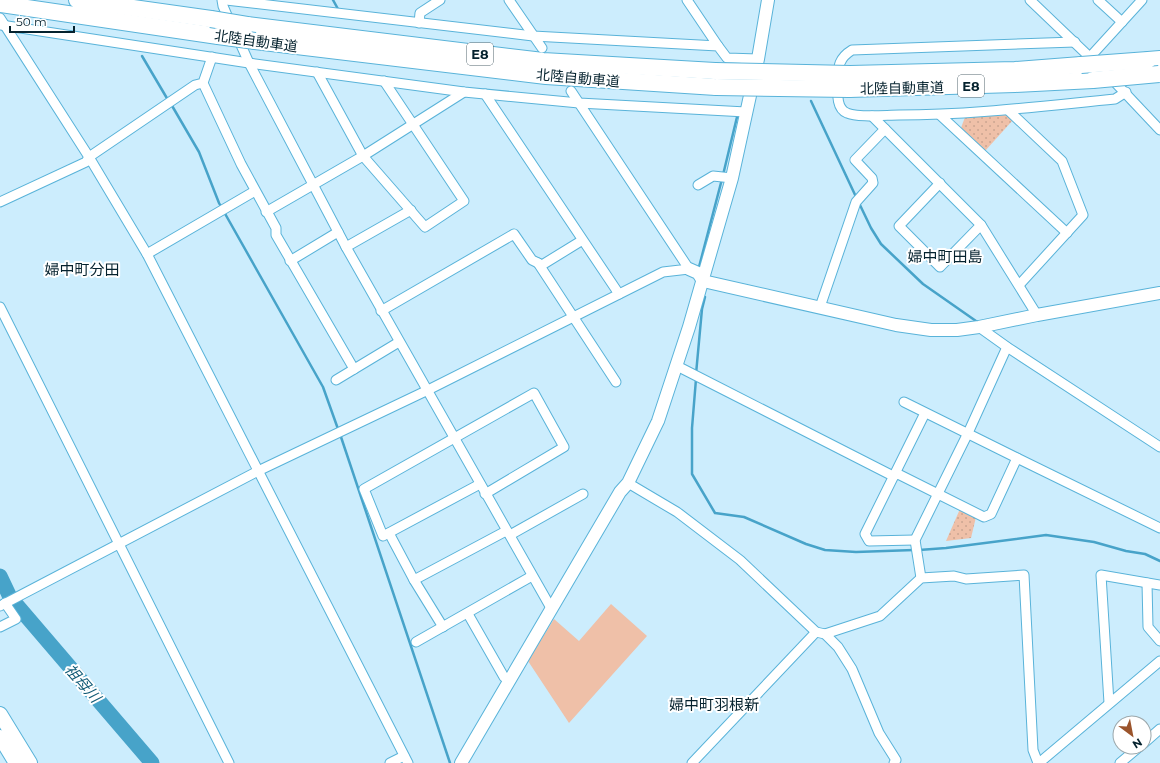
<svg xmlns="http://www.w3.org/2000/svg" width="1160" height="763" viewBox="0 0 1160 763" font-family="Montserrat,'Noto Sans JP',sans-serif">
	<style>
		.green { fill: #efc0a8 }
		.park { fill: url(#park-dots) }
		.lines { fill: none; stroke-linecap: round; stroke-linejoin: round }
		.stream { stroke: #47a3c9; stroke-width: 2.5 }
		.river { stroke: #47a3c9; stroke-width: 15 }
		.street-casing { stroke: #59b3d9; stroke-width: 11 }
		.secondary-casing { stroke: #59b3d9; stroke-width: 14 }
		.primary-casing { stroke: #59b3d9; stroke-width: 16 }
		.highway-casing { stroke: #59b3d9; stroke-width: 18 }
		.street { stroke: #fff; stroke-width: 9 }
		.secondary { stroke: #fff; stroke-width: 12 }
		.primary { stroke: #fff; stroke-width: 14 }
		.highway { stroke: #fff; stroke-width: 16 }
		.highway-bridge-casing { stroke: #59b3d9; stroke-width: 18; stroke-linecap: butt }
		.highway-bridge { stroke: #fff; stroke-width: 16 }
		.labels { text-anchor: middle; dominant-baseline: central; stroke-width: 4; stroke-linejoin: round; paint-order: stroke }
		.shield { fill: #fff; stroke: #50646d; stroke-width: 1 }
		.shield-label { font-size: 13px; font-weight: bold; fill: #05222e }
		.street-label { font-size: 14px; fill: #05222e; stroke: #fff }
		.neighbourhood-label { font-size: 15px; fill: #05222e; stroke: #fff }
		.water-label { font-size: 15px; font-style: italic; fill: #135c77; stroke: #fff }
	</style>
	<defs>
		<pattern id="park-dots" width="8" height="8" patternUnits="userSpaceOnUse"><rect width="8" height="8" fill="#efc0a8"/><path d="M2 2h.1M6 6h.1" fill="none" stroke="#cba591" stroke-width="1.8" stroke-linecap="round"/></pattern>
	</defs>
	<rect width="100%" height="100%" fill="#ccedfd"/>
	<polygon class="green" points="611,604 647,636 569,723 528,661 554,619 579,641"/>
	<g class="park">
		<polygon points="1006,115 1013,120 985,151 961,128 965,117"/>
		<polygon points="960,509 976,517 971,538 946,541"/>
	</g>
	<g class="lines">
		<g class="stream">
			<polyline points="333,0 338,9"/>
			<polyline points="142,56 168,100"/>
			<polyline points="811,101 857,199"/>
			<polyline points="171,104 199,152 219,203 323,387 338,429"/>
			<polyline points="723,175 737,117"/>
			<polyline points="859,203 871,228 881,244 923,284 976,321"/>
			<polyline points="699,267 722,179"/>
			<polyline points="696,374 702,309 705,297"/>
			<polyline points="696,379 692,428 692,474 715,513 744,517 806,544 825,550 856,552 914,550"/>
			<polyline points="340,434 450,763"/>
			<polyline points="919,550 946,548 1046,535 1094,542 1126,551 1145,554 1160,561"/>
		</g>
		<g class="river">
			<polyline points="0,576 9,595"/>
			<polyline points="15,603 152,763"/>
		</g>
		<defs>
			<g id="street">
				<polyline points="222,0 223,6 231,25"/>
				<polyline points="226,0 533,36 718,46 727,58 758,59"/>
				<polyline points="509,0 542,48"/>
				<polyline points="687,0 718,46"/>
				<polyline points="1030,0 1098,65"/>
				<polyline points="1098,0 1122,22"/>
				<polyline points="0,18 89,157 147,254 408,763"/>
				<polyline points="419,23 420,13 440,0"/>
				<polyline points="1,25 249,63 464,92 579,103 746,112"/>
				<polyline points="237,36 249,63 346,247 551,608"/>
				<path d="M1075,42L852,50C839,58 838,66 838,80C838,90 835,108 847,113C858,118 886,115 899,115C971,115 1043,106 1115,99L1126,92"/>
				<polyline points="1090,57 1142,0"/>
				<polyline points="317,72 363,156 425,227 464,201 384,81"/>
				<polyline points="1110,77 1160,130"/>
				<polyline points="203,83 241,164 276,228 276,235 354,369"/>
				<polyline points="485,94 619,294"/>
				<polyline points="1008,110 1062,161 1083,215 1020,284"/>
				<polyline points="940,115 1067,233"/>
				<polyline points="872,116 981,225 1037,315"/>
				<polyline points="940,183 899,226 940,267 981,225"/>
				<polyline points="698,185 713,176 732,178"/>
				<polyline points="0,202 86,162 89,157 195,85 203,83 212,57"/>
				<polyline points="266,212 363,156 464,92"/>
				<polyline points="346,247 411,210"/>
				<polyline points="147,254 255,191"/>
				<polyline points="290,261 338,232"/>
				<polyline points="538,263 616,382"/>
				<polyline points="0,307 229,763"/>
				<polyline points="820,307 856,202 873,183 872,178 855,160 885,129"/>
				<polyline points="381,311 514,234 532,260 542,265 581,241"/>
				<polyline points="979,327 1007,347 1160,447"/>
				<polyline points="677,366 893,476 898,474 984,517 991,514 1017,458 1160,528"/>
				<polyline points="336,380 399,342"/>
				<polyline points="904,402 1017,458"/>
				<polyline points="628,483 677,512 740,560 816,632 825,634 838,647 852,669 879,733 896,760 894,763"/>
				<polyline points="480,484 383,536 364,489 534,393 564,447 485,494"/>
				<polyline points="389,533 414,580 443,627"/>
				<polyline points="510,535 583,494"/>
				<polyline points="915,540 869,541 865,534 925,413"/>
				<polyline points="921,578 915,540 968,433 1007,347"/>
				<polyline points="414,580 506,531"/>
				<polyline points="1147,583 1148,627 1160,641"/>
				<polyline points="0,606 258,471 428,390 663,272 689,269 571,91"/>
				<polyline points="468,614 504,677 509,681"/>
				<polyline points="0,627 16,619 5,603"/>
				<polyline points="825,634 880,616 921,578 954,576 966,579 1024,575 1033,750 1038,763"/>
				<polyline points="416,642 532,576"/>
				<polyline points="1109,703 1101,575 1160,585"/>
				<polyline points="1144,743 1160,729"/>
				<polyline points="390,763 404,756"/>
				<polyline points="692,763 816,632"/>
				<polyline points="1039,763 1160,661"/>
				<polyline points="1120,763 1139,747"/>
			</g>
			<g id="secondary">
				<polyline points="689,269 698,273 703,281 896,325 931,330 957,330 979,327 1037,315 1160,293"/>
				<polyline points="461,763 620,492 628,483 658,421 689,327 732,178 758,59 768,0"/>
			</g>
			<g id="primary">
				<polyline points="0,714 30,763"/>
				<polyline points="0,737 16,763"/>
			</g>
			<g id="highway">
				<polyline points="77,0 211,19"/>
				<polyline points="0,4 218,36"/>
				<polyline points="247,25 543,61 715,71"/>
				<polyline points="255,41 546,76 716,87"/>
				<polyline points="1148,60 1160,59"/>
				<polyline points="850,74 1015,70 1081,65"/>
				<polyline points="849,89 1015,84 1093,80"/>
			</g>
		</defs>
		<use href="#street" class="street-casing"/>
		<use href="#secondary" class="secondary-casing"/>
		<use href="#primary" class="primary-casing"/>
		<use href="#highway" class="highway-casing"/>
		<use href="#street" class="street"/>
		<use href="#secondary" class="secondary"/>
		<use href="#primary" class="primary"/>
		<use href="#highway" class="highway"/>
		<defs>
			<g id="highway-bridge">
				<polyline points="211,19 247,25"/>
				<polyline points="218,36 255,41"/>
				<polyline points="1081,65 1148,60"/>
				<polyline points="715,71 850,74"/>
				<polyline points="1093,80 1159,74"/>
				<polyline points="716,87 849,89"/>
			</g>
		</defs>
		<use href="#highway-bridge" class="highway-bridge-casing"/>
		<use href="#highway-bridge" class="highway-bridge"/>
	</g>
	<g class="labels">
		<g class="shield">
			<rect x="467" y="43" width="26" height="22" rx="3"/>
			<rect x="958" y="75" width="26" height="22" rx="3"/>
		</g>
		<g class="shield-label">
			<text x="480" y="54">E8</text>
			<text x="971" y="86">E8</text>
		</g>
		<g class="street-label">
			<text transform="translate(256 41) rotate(8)">北陸自動車道</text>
			<text transform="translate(578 78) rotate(5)">北陸自動車道</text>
			<text transform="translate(902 88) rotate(-1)">北陸自動車道</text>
		</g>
		<g class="neighbourhood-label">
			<text x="945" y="256">婦中町田島</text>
			<text x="82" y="269">婦中町分田</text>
			<text x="714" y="704">婦中町羽根新</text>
		</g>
		<g class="water-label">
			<text transform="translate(83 683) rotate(49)">祖母川</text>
		</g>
	</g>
	<g transform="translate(1132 735) rotate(148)"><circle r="19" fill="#ffffff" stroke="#9ba7ab"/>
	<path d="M0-3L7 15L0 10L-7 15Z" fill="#9b542c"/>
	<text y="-6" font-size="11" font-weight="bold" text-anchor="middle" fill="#05222e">N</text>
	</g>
	<path d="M10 26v6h64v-6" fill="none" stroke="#05222e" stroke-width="2"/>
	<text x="16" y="26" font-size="12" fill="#05222e" stroke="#ffffff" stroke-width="3" paint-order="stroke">50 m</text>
</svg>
